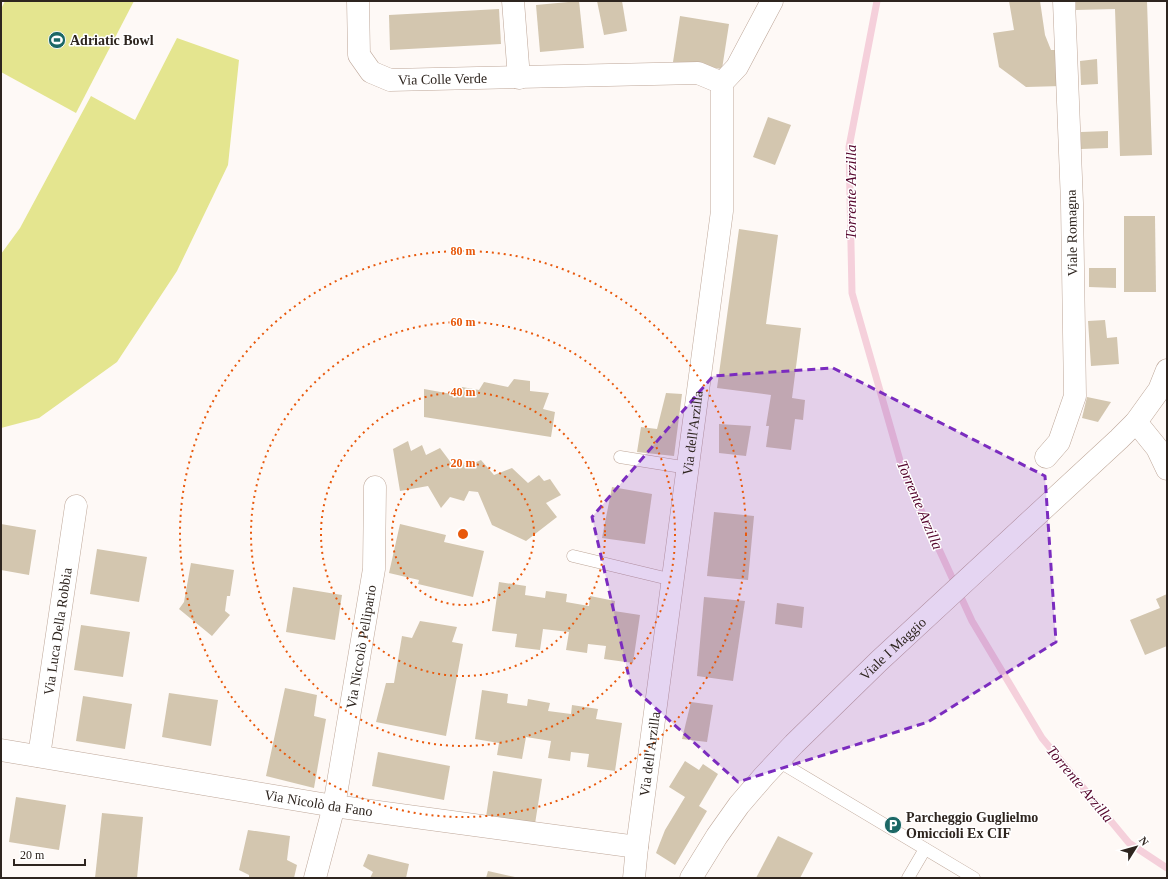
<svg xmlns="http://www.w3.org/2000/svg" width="1168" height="879" viewBox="0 0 1168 879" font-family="'Times New Roman',serif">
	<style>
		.green { fill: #e4e58f }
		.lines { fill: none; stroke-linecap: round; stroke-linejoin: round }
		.stream { stroke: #f5d0db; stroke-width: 7 }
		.building { fill: #d3c6af }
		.service-casing { stroke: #bea799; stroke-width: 13 }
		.minor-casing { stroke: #bea799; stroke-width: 23 }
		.primary-casing { stroke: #bea799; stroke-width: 23 }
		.service { stroke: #fff; stroke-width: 12 }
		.minor { stroke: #fff; stroke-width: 22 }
		.primary { stroke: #fff; stroke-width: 22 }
		.marked { fill: #7b2cbf; fill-opacity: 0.2; stroke: #7b2cbf; stroke-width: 3; stroke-dasharray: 8 5; stroke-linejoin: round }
		.ring { fill: none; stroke: #e8590c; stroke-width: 2; stroke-dasharray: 2 4 }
		.labels { text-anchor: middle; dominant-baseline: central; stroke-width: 3; stroke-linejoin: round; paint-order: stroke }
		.poi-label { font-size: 14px; font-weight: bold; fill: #2e251f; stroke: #fff; text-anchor: start }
		.street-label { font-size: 14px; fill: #2e251f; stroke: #fff }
		.water-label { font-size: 15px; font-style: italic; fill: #55062d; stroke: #fff }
		.centre { fill: #e8590c; stroke: #fff; stroke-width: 2 }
		.ring-label { font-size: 12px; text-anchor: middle; font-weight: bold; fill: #e8590c; stroke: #fff; stroke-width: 3; stroke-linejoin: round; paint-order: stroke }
	</style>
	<rect width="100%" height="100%" fill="#fef9f6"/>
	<g class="green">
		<polygon points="5,1 134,1 76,113 1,72 1,9"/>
		<polygon points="177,38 239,60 228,165 177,271 117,362 39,418 1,428 1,254 20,228 91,96 135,120"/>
	</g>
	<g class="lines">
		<polyline class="stream" points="877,1 849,147 852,293 903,471 972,621 1042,738 1129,843 1167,868"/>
	</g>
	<g class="building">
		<polygon points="579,1 584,48 540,52 536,5"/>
		<polygon points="597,1 622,1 627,31 604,35"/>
		<polygon points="1009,1 1040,1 1045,35 1051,50 1062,50 1062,86 1026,87 999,67 993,33 1014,30"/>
		<polygon points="1076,1 1147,1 1152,155 1120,156 1115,9 1076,10"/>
		<polygon points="499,9 501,44 390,50 389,15"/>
		<polygon points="680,16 729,24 722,69 673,62"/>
		<polygon points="1097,59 1098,84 1081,85 1080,61"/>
		<polygon points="768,117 791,125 775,165 753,157"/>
		<polygon points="1108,131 1108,148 1081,149 1081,132"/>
		<polygon points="1124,216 1155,216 1156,292 1124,292"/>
		<polygon points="739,229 778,235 766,324 801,328 792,398 805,400 803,420 795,419 791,450 766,447 769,426 766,426 771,395 717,388"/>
		<polygon points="1089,268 1116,268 1116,288 1089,287"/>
		<polygon points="1105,320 1107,338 1117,337 1119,364 1091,366 1088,321"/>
		<polygon points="514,379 530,381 530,391 549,393 543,409 555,412 551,437 424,417 424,389 457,395 462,387 479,390 484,382 508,387"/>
		<polygon points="666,393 682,394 674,456 637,452 641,427 657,429"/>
		<polygon points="1087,397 1111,402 1098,422 1082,418"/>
		<polygon points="719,424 751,426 746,456 719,453"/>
		<polygon points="408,441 411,451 422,445 426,455 440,448 452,464 462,459 465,467 481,460 494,475 512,468 528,483 539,475 544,481 550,479 561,495 546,503 557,517 526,541 492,525 478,492 469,491 464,501 450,497 441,508 428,486 400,491 393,449"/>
		<polygon points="612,487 652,494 645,544 602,538"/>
		<polygon points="714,512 754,516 748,580 707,576"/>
		<polygon points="1,524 36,530 29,575 1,570"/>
		<polygon points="400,524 446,535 444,542 484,551 473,597 418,584 419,580 389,573"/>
		<polygon points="97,549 147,557 139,602 90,594"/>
		<polygon points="191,563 234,570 230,596 227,596 225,611 230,615 212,636 179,609 184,602"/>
		<polygon points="499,582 526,586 525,595 545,598 546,591 567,594 566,602 589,606 590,596 615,601 614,611 640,615 633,663 604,659 606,646 588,644 587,653 566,650 569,632 543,629 540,650 515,647 517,634 492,631"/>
		<polygon points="293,587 342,595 335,640 286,632"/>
		<polygon points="1167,594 1167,646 1145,655 1130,620 1160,608 1156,599"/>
		<polygon points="704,597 745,601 733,681 697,676"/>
		<polygon points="777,603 804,607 802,628 775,624"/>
		<polygon points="420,621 457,627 452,642 463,644 446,736 376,722 386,683 394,683 402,636 412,638"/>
		<polygon points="81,625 130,632 123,677 74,670"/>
		<polygon points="285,688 317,695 314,716 326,719 314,788 266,776"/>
		<polygon points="482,690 508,694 507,703 527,706 528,699 550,703 548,711 571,714 572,705 598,709 596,719 622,723 615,771 587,767 589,754 571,752 570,761 548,758 551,741 526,737 522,759 497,755 499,743 475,739"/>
		<polygon points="169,693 218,700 211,746 162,737"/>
		<polygon points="83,696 132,704 125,749 76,741"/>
		<polygon points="691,702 713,705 707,742 682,739"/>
		<polygon points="378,752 450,766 444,800 372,786"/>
		<polygon points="685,761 699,770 703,764 718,774 699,806 707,811 675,865 656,853 665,830 685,797 669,787"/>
		<polygon points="493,771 542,779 535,824 486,817"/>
		<polygon points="16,797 66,805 59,850 9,842"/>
		<polygon points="102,813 143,817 137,878 95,878"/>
		<polygon points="248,830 290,836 287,860 297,865 294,878 249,878 249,875 239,870"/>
		<polygon points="778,836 813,853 800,878 756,878"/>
		<polygon points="368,854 409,864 406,878 370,878 373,872 363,866"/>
		<polygon points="488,871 515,877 515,878 486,878"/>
	</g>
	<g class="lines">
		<defs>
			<g id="service">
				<polyline points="620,457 688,468"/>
				<polyline points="573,556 673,580"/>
				<polyline points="778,761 974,878"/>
				<polyline points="908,878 925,849"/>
			</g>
			<g id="minor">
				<path id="s1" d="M358,1L359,55L371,72L390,80L698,73L722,83"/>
				<polyline points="513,1 519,78"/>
				<polyline points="1136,422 1157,448 1167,469"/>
				<polyline points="1046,457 1059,442 1075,396 1072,203 1064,1"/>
				<path id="s2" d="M1,750L334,806L637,847"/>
				<path id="s3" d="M39,756L76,506"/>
				<path id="s4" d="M315,878L334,806L374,569L375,487"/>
				<path id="s5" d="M634,878L637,847L722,211V83L737,67L772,1"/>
			</g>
			<g id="primary">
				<path id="s6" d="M691,878L717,836L739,805L764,776L794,744L879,661L1119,439L1136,422L1159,390L1167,370"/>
			</g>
		</defs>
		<use href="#service" class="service-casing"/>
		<use href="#minor" class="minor-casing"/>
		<use href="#primary" class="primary-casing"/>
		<use href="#service" class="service"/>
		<use href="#minor" class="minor"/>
		<use href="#primary" class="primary"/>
	</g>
	<path class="marked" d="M833,368L1045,476L1056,642L928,722L738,782L631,686L592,517L713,376Z"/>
	<g class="ring">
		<circle cx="463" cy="534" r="71"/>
		<circle cx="463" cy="534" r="142"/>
		<circle cx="463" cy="534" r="212"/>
		<circle cx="463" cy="534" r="283"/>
	</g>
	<defs>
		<symbol id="stadium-disc" viewBox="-11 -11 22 22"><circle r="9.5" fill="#1c6866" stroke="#fff"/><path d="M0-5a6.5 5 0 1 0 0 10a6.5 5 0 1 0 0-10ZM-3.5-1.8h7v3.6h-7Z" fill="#fff"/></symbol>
		<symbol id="parking-disc" viewBox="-11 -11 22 22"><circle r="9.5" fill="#1c6866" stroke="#fff"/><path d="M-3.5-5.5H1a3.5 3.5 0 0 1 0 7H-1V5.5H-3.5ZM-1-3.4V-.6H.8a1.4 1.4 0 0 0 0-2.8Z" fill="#fff"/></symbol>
	</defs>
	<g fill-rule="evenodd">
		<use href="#stadium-disc" x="47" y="30" width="20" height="20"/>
		<use href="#parking-disc" x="883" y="815" width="20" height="20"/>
	</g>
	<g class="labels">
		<g class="poi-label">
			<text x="70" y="40">Adriatic Bowl</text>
			<text x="906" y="817">Parcheggio Guglielmo<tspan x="906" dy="16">Omiccioli Ex CIF</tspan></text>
		</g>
		<g class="street-label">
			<text stroke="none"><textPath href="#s1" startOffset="148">Via Colle Verde</textPath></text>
			<text transform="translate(1072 233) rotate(-91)">Viale Romagna</text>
			<text stroke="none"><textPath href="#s5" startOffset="449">Via dell'Arzilla</textPath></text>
			<text stroke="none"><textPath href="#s3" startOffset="126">Via Luca Della Robbia</textPath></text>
			<text stroke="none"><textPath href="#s4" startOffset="236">Via Niccolò Pellipario</textPath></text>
			<text stroke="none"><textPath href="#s6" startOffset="307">Viale I Maggio</textPath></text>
			<text stroke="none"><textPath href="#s5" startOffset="125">Via dell'Arzilla</textPath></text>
			<text stroke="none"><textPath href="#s2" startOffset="322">Via Nicolò da Fano</textPath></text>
		</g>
		<g class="water-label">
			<text transform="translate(851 192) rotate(-90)">Torrente Arzilla</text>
			<text transform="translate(920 505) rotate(67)">Torrente Arzilla</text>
			<text transform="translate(1080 784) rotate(50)">Torrente Arzilla</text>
		</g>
	</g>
	<circle cx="463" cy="534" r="6" class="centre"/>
	<g class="ring-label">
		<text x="463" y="255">80 m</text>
		<text x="463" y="326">60 m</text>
		<text x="463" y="396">40 m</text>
		<text x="463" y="467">20 m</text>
	</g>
	<rect width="1168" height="879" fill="none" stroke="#2e251f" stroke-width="4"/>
	<g transform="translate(1136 847) rotate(53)" stroke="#ffffff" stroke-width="3" paint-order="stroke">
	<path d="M0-3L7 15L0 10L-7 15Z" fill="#2e251f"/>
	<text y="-6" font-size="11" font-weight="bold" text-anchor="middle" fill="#2e251f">N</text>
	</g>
	<path d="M14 859v6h71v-6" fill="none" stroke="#2e251f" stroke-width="2"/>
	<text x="20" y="859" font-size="12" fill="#2e251f" stroke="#ffffff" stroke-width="3" paint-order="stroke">20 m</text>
</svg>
